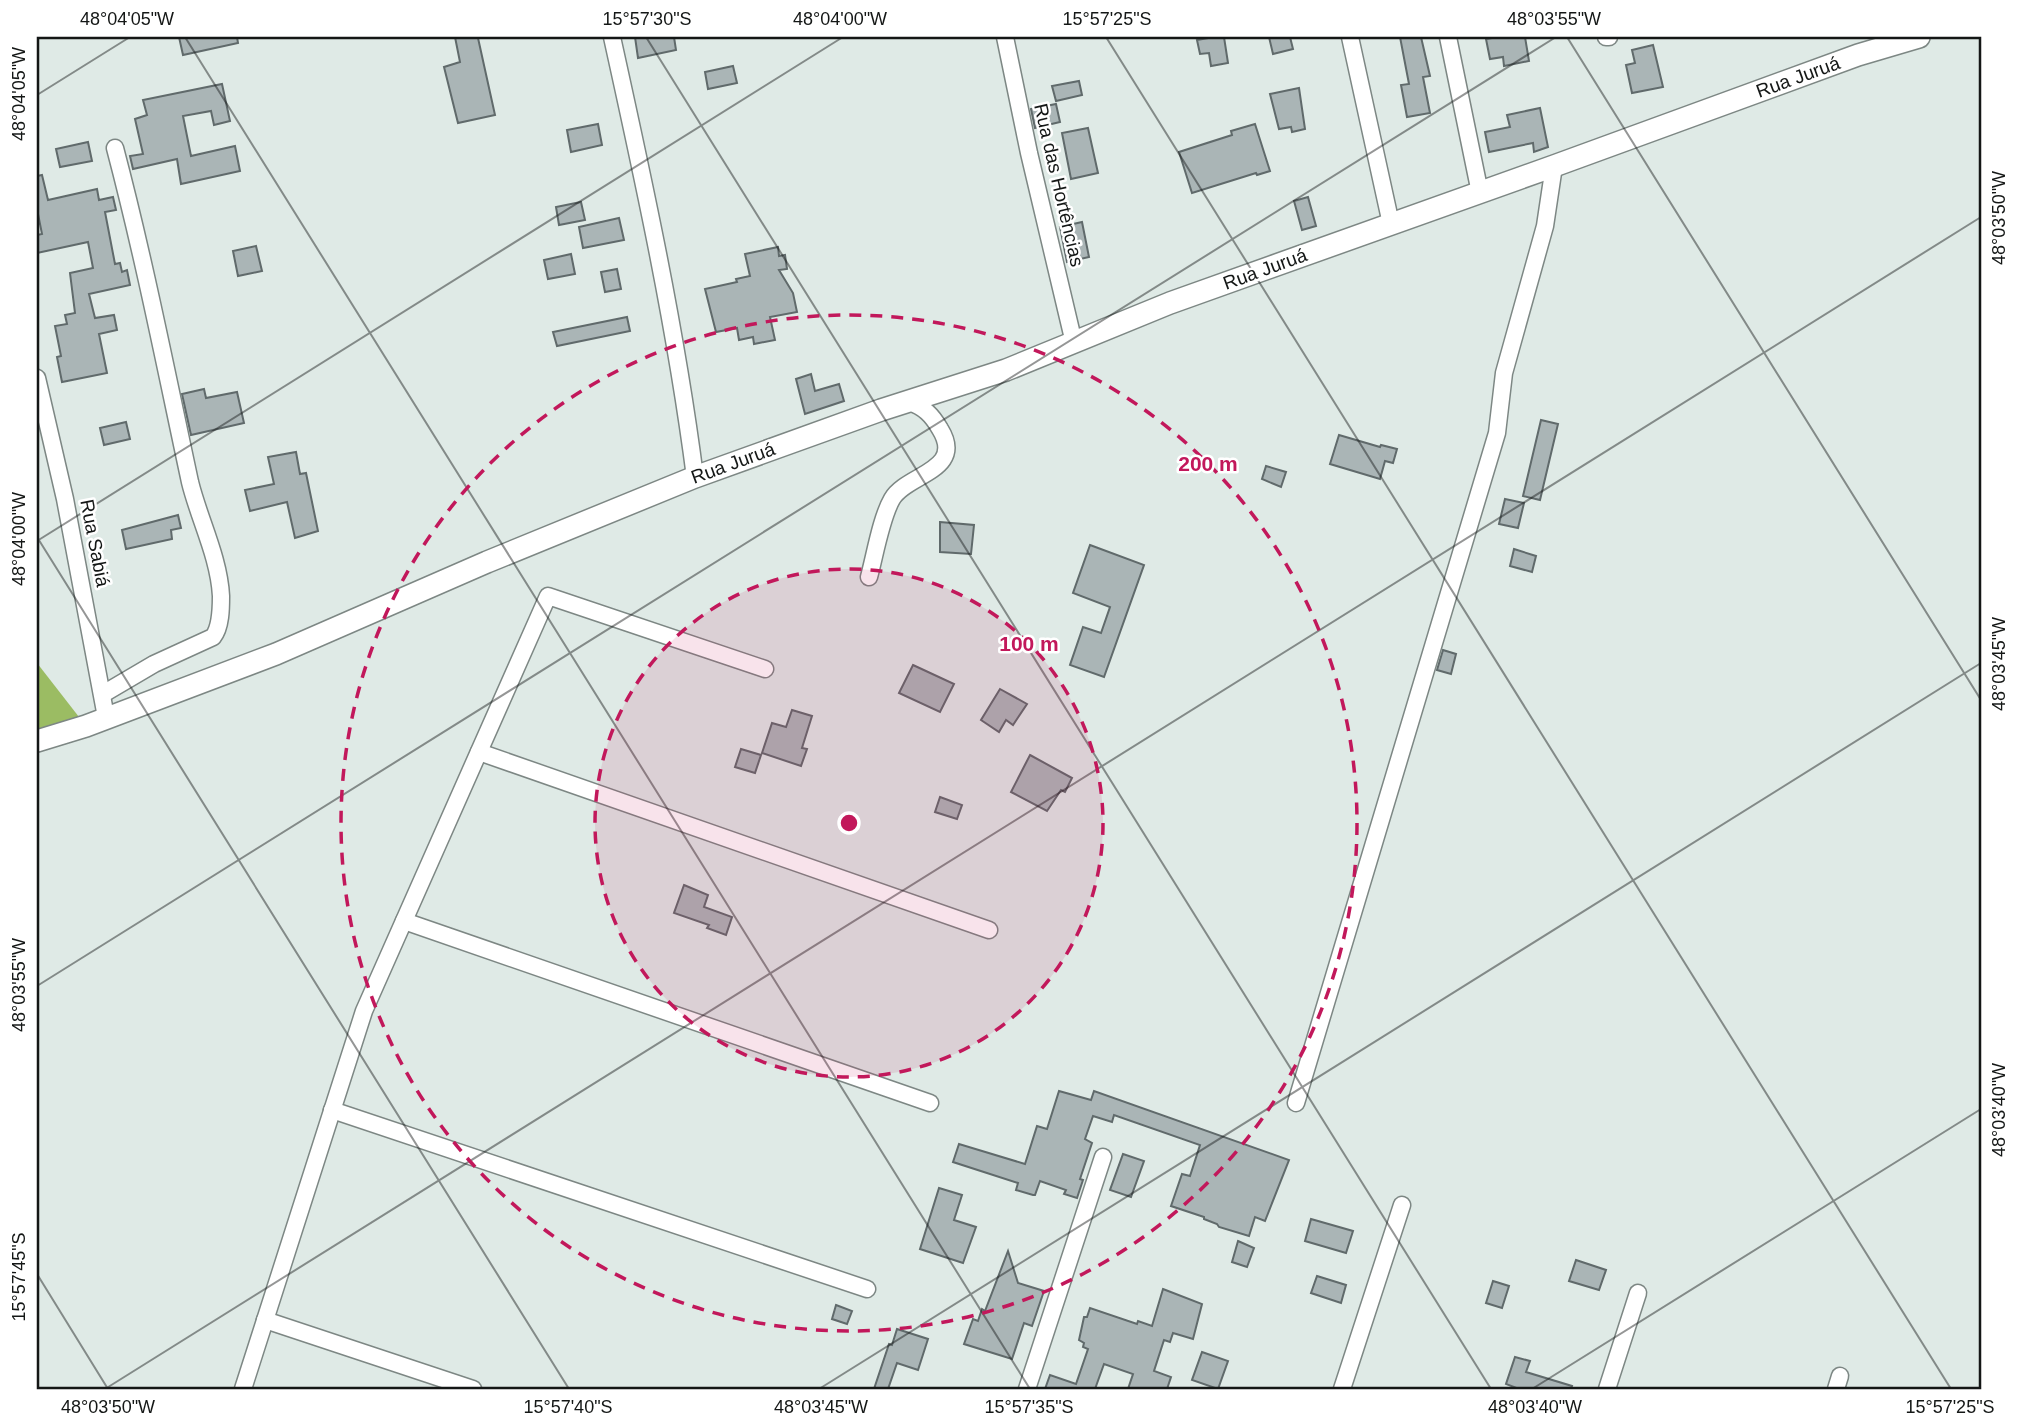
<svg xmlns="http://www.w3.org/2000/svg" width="2018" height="1426" viewBox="0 0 2018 1426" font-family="Helvetica,sans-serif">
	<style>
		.forest { fill: #9bbc63 }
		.building { fill: #aab5b6; stroke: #606a6b; stroke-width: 2 }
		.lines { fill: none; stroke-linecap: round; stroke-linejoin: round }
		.minor-casing { stroke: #7d8784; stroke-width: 19 }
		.tertiary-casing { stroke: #7d8784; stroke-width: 24 }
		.minor { stroke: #fff; stroke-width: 16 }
		.tertiary { stroke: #fff; stroke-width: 21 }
		.ticks { fill: none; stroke: #141716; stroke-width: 2; stroke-opacity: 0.45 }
		.ring { fill: none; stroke: #c2185b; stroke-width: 3.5; stroke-dasharray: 12 9 }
		.labels { text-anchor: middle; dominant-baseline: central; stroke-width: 5; stroke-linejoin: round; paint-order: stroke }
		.street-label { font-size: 19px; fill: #141716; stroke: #fff }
		.centre { fill: #c2185b; stroke: #fff; stroke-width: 3.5 }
		.ring-label { font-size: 21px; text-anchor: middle; font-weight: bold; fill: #c2185b; stroke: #fff; stroke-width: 5; stroke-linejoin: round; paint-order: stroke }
		.neatline { fill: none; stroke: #141716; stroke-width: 2.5 }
		.ticks-label { font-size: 18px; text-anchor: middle; fill: #141716 }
	</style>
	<rect width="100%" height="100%" fill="#dfeae6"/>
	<polygon class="forest" points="37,663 86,726 37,736"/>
	<g class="building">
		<polygon points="179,37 237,37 238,43 183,55"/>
		<polygon points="455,37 478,38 495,115 458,123 444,67 460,62"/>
		<polygon points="635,37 674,37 676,50 638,58"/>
		<polygon points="1214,37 1224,37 1228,63 1211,66 1209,53 1200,54 1197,40"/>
		<polygon points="1269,37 1290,37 1293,49 1273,54"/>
		<polygon points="1400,37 1421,37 1430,76 1423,77 1430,113 1407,117 1401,85 1409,84"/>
		<polygon points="1498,37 1525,37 1529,61 1504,66 1503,57 1490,59 1486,39"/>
		<polygon points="1653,45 1663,87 1632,93 1626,65 1635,63 1632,50"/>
		<polygon points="733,66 737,83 708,89 705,72"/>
		<polygon points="1079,81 1082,95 1056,101 1052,86"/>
		<polygon points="222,84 230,121 214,125 211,111 183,116 191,156 235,146 240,171 181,184 177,159 133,169 130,156 143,154 135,119 147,115 143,100"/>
		<polygon points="1299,88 1305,129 1292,132 1291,127 1279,129 1270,94"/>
		<polygon points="1056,104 1060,122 1035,128 1031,109"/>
		<polygon points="1540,108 1548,147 1534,152 1533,143 1489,152 1485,132 1510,127 1507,115"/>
		<polygon points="598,124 602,145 571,152 567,130"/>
		<polygon points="1255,124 1270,171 1257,175 1256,173 1192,193 1179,152 1232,135 1231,131"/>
		<polygon points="1088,128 1098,173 1071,179 1062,133"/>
		<polygon points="88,142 92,161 60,167 56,149"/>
		<polygon points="42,175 48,200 97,189 99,200 113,197 116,210 105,212 115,264 120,263 122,272 127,270 130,285 89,294 95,318 114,315 117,330 99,334 107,373 62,382 57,357 61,356 55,326 67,324 65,315 75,313 70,273 93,268 88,242 37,253 37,235 42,234 37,209 37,176"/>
		<polygon points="1308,197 1316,226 1302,230 1294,201"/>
		<polygon points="581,202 585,220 559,225 556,207"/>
		<polygon points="619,218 624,240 583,248 579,227"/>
		<polygon points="1082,222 1089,257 1067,262 1060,227"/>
		<polygon points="256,246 262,271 238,276 233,251"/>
		<polygon points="778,247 779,256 785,255 787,269 779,270 793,293 797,312 770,317 775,340 754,344 753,337 739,340 737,328 716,332 705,289 737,282 736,279 750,276 745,254"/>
		<polygon points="571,254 575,274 548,279 544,260"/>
		<polygon points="617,269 621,289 605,292 601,272"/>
		<polygon points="627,317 630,331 557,346 553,332"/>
		<polygon points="811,374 815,391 839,384 844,401 805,414 796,379"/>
		<polygon points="204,389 206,398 237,392 244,423 191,435 182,394"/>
		<polygon points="1541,420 1558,424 1540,500 1523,496"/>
		<polygon points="126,422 130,439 104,445 100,428"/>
		<polygon points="1339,435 1380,447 1381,445 1397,449 1393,463 1385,461 1380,479 1330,464"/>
		<polygon points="296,452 300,474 306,473 318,531 295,538 287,502 250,511 245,490 274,484 268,457"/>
		<polygon points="1266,466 1286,472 1281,487 1262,479"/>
		<polygon points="1505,499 1524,503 1518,528 1499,524"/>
		<polygon points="178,515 181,528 171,530 172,539 126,549 122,530"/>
		<polygon points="940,522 974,525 971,554 940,552"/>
		<polygon points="1090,545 1144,565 1104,677 1070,665 1083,627 1101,633 1110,607 1073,593"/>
		<polygon points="1514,549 1536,556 1532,572 1510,566"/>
		<polygon points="1443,650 1456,654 1451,674 1437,670"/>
		<polygon points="913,665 954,684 940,712 899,693"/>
		<polygon points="1000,689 1027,704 1013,725 1006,720 999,732 981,720"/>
		<polygon points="792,710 812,716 802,748 807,749 801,766 762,753 772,723 786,727"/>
		<polygon points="741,749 761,755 755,773 735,767"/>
		<polygon points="1030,755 1072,778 1065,792 1061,790 1047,811 1011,792"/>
		<polygon points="940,797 962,805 957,819 935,812"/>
		<polygon points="684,885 708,895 704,907 732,917 726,935 707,928 709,925 674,913"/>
		<polygon points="1059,1091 1091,1100 1094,1091 1289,1160 1265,1221 1255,1217 1249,1236 1219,1227 1217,1224 1204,1219 1204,1217 1171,1206 1182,1174 1190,1176 1200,1145 1114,1115 1112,1122 1093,1116 1085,1139 1092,1143 1080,1179 1083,1180 1077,1198 1064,1194 1066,1190 1040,1181 1035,1195 1033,1195 1016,1190 1018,1183 953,1162 959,1144 1025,1164 1037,1126 1047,1129"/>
		<polygon points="1123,1154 1144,1161 1131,1197 1110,1190"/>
		<polygon points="939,1188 962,1195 954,1220 976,1227 963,1263 920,1249"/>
		<polygon points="1311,1219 1353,1231 1346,1253 1305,1241"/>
		<polygon points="1238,1241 1254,1248 1247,1267 1232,1262"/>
		<polygon points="1008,1251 1018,1283 1044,1291 1032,1326 1024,1323 1012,1359 964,1344 973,1319 978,1321 982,1309 985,1311"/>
		<polygon points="1576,1260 1606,1270 1599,1290 1569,1281"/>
		<polygon points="1317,1276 1346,1285 1341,1303 1311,1293"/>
		<polygon points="1493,1281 1509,1286 1502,1308 1486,1303"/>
		<polygon points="1163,1289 1202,1304 1193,1339 1173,1333 1170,1342 1164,1340 1154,1371 1171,1377 1167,1389 1128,1389 1133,1374 1104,1364 1095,1389 1045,1389 1050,1375 1076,1384 1088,1349 1083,1347 1084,1343 1079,1340 1084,1317 1087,1317 1090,1308 1137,1324 1138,1321 1152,1326"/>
		<polygon points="836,1305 852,1311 847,1324 832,1319"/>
		<polygon points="897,1329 928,1339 918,1370 897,1363 888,1389 874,1389 889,1344 892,1345"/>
		<polygon points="1202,1352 1228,1361 1218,1389 1192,1380"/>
		<polygon points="1515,1357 1530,1361 1526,1372 1572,1386 1571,1389 1519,1389 1506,1384"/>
	</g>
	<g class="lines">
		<defs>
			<g id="minor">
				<path d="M612,37C644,182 676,329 695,477"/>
				<polyline points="1005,37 1029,153 1074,343"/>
				<polyline points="1350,37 1391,224"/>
				<polyline points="1448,37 1480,193"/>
				<polyline points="1606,37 1609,37"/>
				<polyline points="37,378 65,499 106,717"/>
				<path d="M869,577C875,555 881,518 892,499C906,474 966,471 940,429C932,415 924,407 909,402"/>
				<path d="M103,694L154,664L213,637C221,627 221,608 221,596C219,557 199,519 190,482C166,370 144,258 115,148"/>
				<polyline points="479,752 989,930"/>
				<polyline points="404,921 930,1103"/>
				<polyline points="1296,1103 1497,433 1504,373 1545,226 1554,166"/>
				<polyline points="332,1110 867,1289"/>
				<polyline points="265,1320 473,1389"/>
				<polyline points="243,1389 364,1011 548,596 765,669"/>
				<polyline points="1027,1389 1103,1157"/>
				<polyline points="1342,1389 1402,1205"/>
				<polyline points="1607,1389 1638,1293"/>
				<polyline points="1836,1389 1840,1376"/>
			</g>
			<polyline id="tertiary" points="37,741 86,726 276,654 487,562 695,477 881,410 1006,370 1170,303 1554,166 1858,55 1919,37"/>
		</defs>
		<use href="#minor" class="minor-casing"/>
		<use href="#tertiary" class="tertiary-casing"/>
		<use href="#minor" class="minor"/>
		<use href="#tertiary" class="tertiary"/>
	</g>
	<path class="ticks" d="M185,37L1030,1389M646,37L1491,1389M1106,37L1951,1389M1567,37L1981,700M37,95L130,37M37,537L569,1389M37,541L843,37M37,986L1556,37M37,1274L108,1389M105,1389L1981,217M819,1389L1981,663M1532,1389L1981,1109"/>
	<circle cx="849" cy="823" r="254" fill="#c2185b" fill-opacity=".12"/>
	<g class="ring">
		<circle cx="849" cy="823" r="254"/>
		<circle cx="849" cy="823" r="508"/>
	</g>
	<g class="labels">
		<g class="street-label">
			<text transform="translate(1798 77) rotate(-20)">Rua Juruá</text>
			<text transform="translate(1059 185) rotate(77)">Rua das Hortências</text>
			<text transform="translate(1265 269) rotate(-20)">Rua Juruá</text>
			<text transform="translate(733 463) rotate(-20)">Rua Juruá</text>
			<text transform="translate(95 543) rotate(79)">Rua Sabiá</text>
		</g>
	</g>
	<circle cx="849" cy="823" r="10" class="centre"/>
	<g class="ring-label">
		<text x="1208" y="471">200 m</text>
		<text x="1029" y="651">100 m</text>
	</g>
	<rect width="2018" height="1426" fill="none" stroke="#ffffff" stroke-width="77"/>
	<rect x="38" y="38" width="1942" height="1350" class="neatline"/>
	<g class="ticks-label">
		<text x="127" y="25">48°04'05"W</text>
		<text x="647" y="25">15°57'30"S</text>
		<text x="840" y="25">48°04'00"W</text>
		<text x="1107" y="25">15°57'25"S</text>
		<text x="1554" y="25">48°03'55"W</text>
		<text transform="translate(19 94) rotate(-90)" y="6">48°04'05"W</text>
		<text transform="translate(1999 218) rotate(-90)" y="6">48°03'50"W</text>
		<text transform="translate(19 539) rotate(-90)" y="6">48°04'00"W</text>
		<text transform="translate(1999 664) rotate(-90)" y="6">48°03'45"W</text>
		<text transform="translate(19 985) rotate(-90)" y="6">48°03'55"W</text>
		<text transform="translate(1999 1110) rotate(-90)" y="6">48°03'40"W</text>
		<text transform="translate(19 1277) rotate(-90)" y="6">15°57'45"S</text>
		<text x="108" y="1413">48°03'50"W</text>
		<text x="568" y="1413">15°57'40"S</text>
		<text x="821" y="1413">48°03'45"W</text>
		<text x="1029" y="1413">15°57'35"S</text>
		<text x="1535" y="1413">48°03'40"W</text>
		<text x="1950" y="1413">15°57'25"S</text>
	</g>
</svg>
